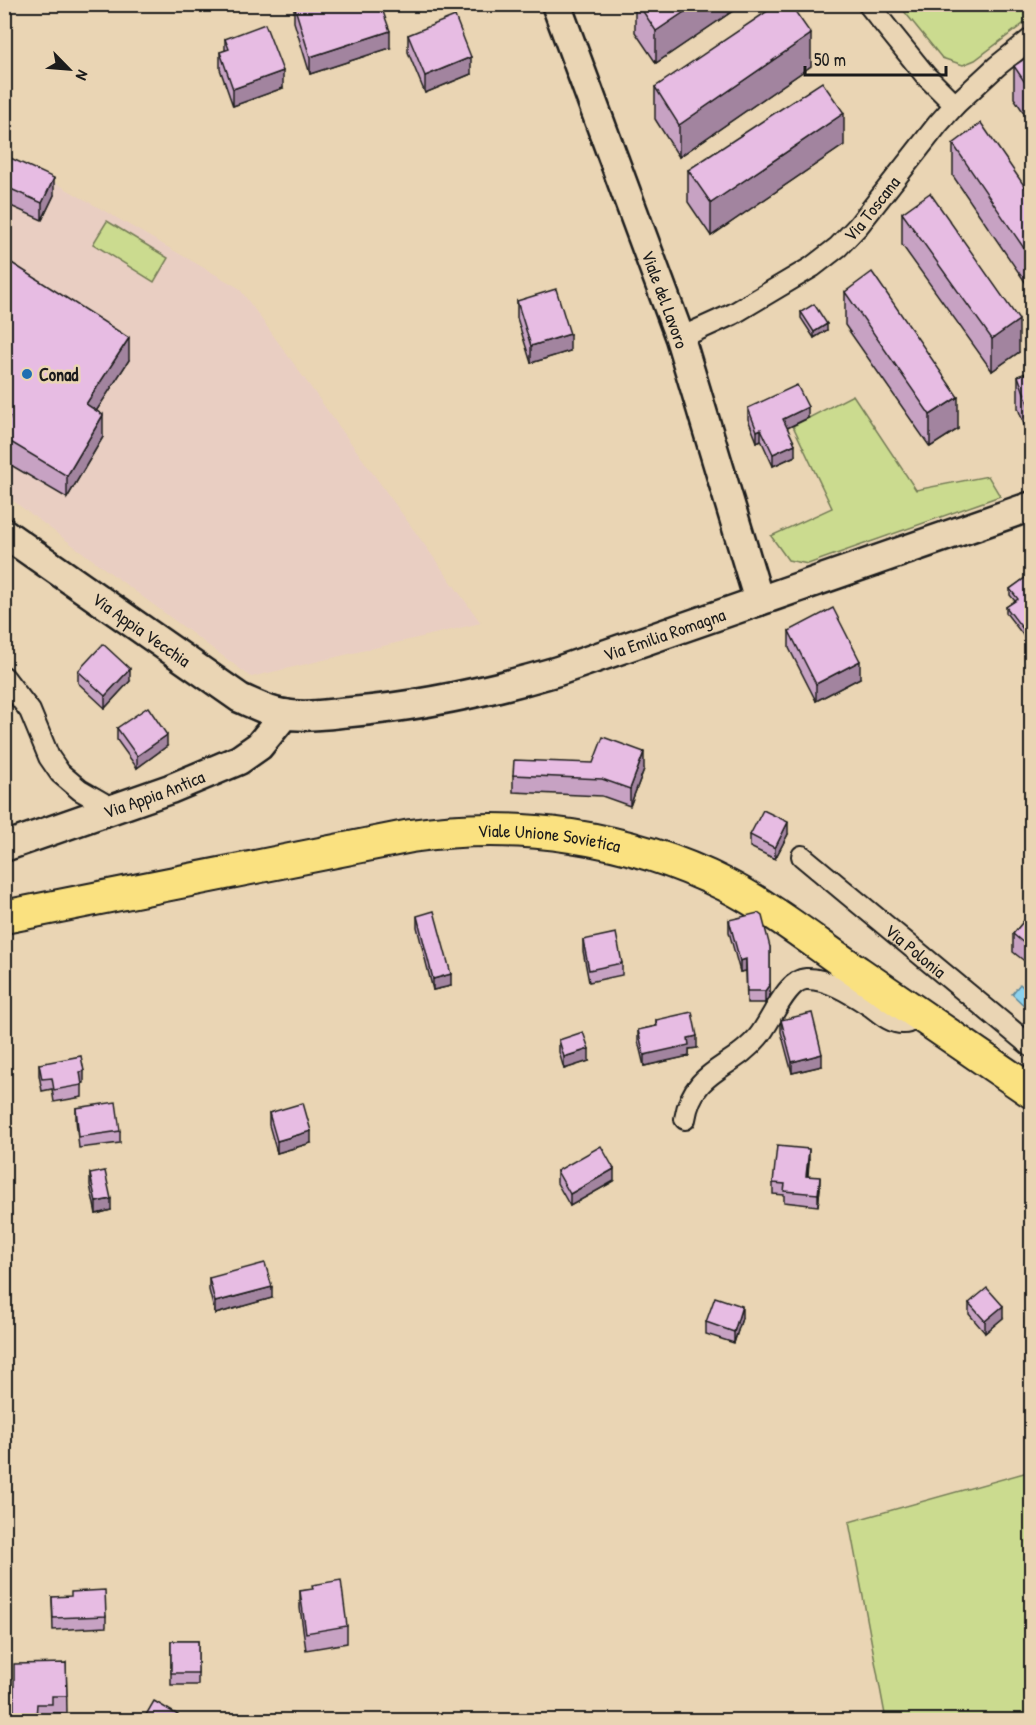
<svg xmlns="http://www.w3.org/2000/svg" width="1036" height="1725" viewBox="0 0 1036 1725" font-family="'Patrick Hand',sans-serif">
	<style>
		.built { fill: #e9cec2 }
		.green { fill: #cbdb8f; stroke: #747c56; stroke-width: 1.5 }
		.water { fill: #8dd2ee; stroke: #60899a; stroke-width: 1.5 }
		.lines { fill: none; stroke-linecap: round; stroke-linejoin: round }
		.street-casing { stroke: #1c1c1c; stroke-width: 24 }
		.secondary-casing { stroke: #1c1c1c; stroke-width: 33 }
		.primary-casing { stroke: #1c1c1c; stroke-width: 36 }
		.street { stroke: #ead5b4; stroke-width: 20 }
		.secondary { stroke: #ead5b4; stroke-width: 28 }
		.primary { stroke: #fae180; stroke-width: 32 }
		.wall { fill: #c7a2c3; stroke: #1c1c1c; stroke-width: 1.5 }
		.shaded-wall { fill: #a2849f; stroke: #1c1c1c; stroke-width: 1.5 }
		.building { fill: #e7bce3; stroke: #1c1c1c; stroke-width: 1.5 }
		.poi-dot { fill: #1f6fb2; stroke: #ead5b4; stroke-width: 2 }
		.labels { text-anchor: middle; dominant-baseline: central; stroke-width: 5; stroke-linejoin: round; paint-order: stroke }
		.street-label { font-size: 18px; fill: #1c1c1c; stroke: #ead5b4 }
		.poi-label { font-size: 18px; font-weight: bold; fill: #1c1c1c; stroke: #ead5b4; text-anchor: start }
	</style>
	<rect width="100%" height="100%" fill="#ead5b4"/>
	<filter id="ink" filterUnits="userSpaceOnUse"><feTurbulence type="fractalNoise" baseFrequency=".0167" numOctaves="2"/><feDisplacementMap in="SourceGraphic" scale="12" xChannelSelector="R" yChannelSelector="G"/><feConvolveMatrix kernelMatrix="1 2 1 2 8 2 1 2 1" color-interpolation-filters="sRGB"/></filter>
	<g filter="url(#ink)">
		<polygon class="built" points="5,154 239,288 481,623 251,677 5,495"/>
		<g class="green">
			<polygon points="899,5 1031,5 1031,18 975,60 963,65 942,58"/>
			<polygon points="107,221 168,258 154,282 93,244"/>
			<polygon points="853,395 916,490 988,476 1000,496 808,564 788,560 771,536 832,508 793,426"/>
			<polygon points="1031,1471 1031,1720 886,1720 849,1522"/>
		</g>
		<polygon class="water" points="1020,984 1031,995 1031,1007 1029,1010 1012,994"/>
		<g class="lines">
			<defs>
				<g id="street">
					<polyline points="868,4 926,76 955,105"/>
					<path id="s1" d="M680,338L733,314L812,267L838,247L858,226L938,124L955,105L997,66L1032,38"/>
					<polyline points="4,677 30,711 49,757 60,773 80,790 113,809"/>
					<path id="s2" d="M802,856L1032,1047"/>
					<path d="M685,1119C693,1069 731,1070 758,1037C771,1022 786,980 806,979C828,978 853,995 872,1007C881,1014 892,1024 904,1023C910,1023 914,1018 918,1014"/>
				</g>
				<g id="secondary">
					<path id="s3" d="M556,4L680,338L759,601"/>
					<path id="s4" d="M4,533L240,698C254,704 267,711 283,714C305,718 329,714 351,712C422,706 490,691 558,671L1032,506"/>
					<path id="s5" d="M4,847L170,789L239,760L259,746L285,714"/>
				</g>
				<g id="primary">
					<path id="s6" d="M4,917L411,836C517,820 629,836 726,885C773,909 815,943 859,973C916,1012 974,1052 1032,1092"/>
				</g>
			</defs>
			<use href="#street" class="street-casing"/>
			<use href="#secondary" class="secondary-casing"/>
			<use href="#primary" class="primary-casing"/>
			<use href="#street" class="street"/>
			<use href="#secondary" class="secondary"/>
			<use href="#primary" class="primary"/>
		</g>
		<g class="wall">
			<polygon points="635,4 743,4 656,63 635,32"/>
			<polygon points="294,5 390,48 310,74 294,22"/>
			<polygon points="408,35 471,74 425,93 408,52"/>
			<polygon points="225,39 283,88 233,106 220,69 220,52 225,51"/>
			<polygon points="1032,54 1032,125 1014,98 1014,66"/>
			<polygon points="811,66 679,157 655,119 655,87"/>
			<polygon points="953,144 1032,197 1032,292 953,176"/>
			<polygon points="844,145 711,236 688,202 688,170"/>
			<polygon points="4,155 54,195 42,220 4,203"/>
			<polygon points="902,213 1019,352 992,371 902,245"/>
			<polygon points="4,258 129,360 96,411 103,437 67,498 4,461"/>
			<polygon points="845,292 958,429 930,447 845,325"/>
			<polygon points="517,301 570,351 531,363 517,318"/>
			<polygon points="801,312 827,330 814,338 801,318"/>
			<polygon points="1032,371 1030,441 1018,408 1018,376"/>
			<polygon points="748,408 808,418 787,428 795,456 773,466 761,440 757,442 748,419"/>
			<polygon points="1032,573 1032,629 1023,635 1006,613 1006,607 1015,601 1010,595 1010,589"/>
			<polygon points="789,631 860,678 816,701 789,648"/>
			<polygon points="78,671 130,681 105,708 78,683"/>
			<polygon points="117,728 167,746 137,768 117,740"/>
			<polygon points="644,769 630,806 602,796 513,792 513,775"/>
			<polygon points="788,834 775,859 750,847 750,835"/>
			<polygon points="1032,911 1032,967 1013,952 1013,934"/>
			<polygon points="417,916 451,986 433,990 417,927"/>
			<polygon points="729,920 770,947 770,995 765,1003 747,1003 746,971 740,972 729,932"/>
			<polygon points="583,940 622,963 622,975 589,982 583,951"/>
			<polygon points="656,1020 697,1048 689,1049 689,1056 644,1066 638,1041 638,1030 656,1026"/>
			<polygon points="781,1020 822,1066 792,1073 781,1032"/>
			<polygon points="559,1040 589,1061 564,1069 559,1052"/>
			<polygon points="39,1064 84,1083 82,1083 82,1097 54,1102 52,1089 42,1091 39,1075"/>
			<polygon points="76,1108 120,1131 120,1143 79,1148 76,1120"/>
			<polygon points="269,1113 311,1143 277,1153 269,1125"/>
			<polygon points="809,1161 808,1176 820,1188 818,1206 784,1202 784,1195 773,1194 773,1183"/>
			<polygon points="557,1171 614,1181 570,1206 557,1183"/>
			<polygon points="90,1174 111,1210 96,1214 90,1185"/>
			<polygon points="209,1278 272,1298 215,1314 209,1290"/>
			<polygon points="969,1303 1003,1318 985,1333 969,1314"/>
			<polygon points="1032,1309 1032,1334 1025,1330 1025,1318"/>
			<polygon points="742,1318 734,1343 706,1334 706,1322"/>
			<polygon points="312,1590 347,1626 347,1643 306,1650 300,1608 300,1591"/>
			<polygon points="52,1597 106,1616 106,1627 53,1630"/>
			<rect x="171" y="1641" width="27" height="44"/>
			<polygon points="66,1663 67,1713 52,1713 52,1720 14,1720"/>
		</g>
		<g class="shaded-wall">
			<polygon points="696,4 743,4 656,63 656,31"/>
			<polygon points="390,31 390,48 310,74 310,57"/>
			<polygon points="811,34 811,66 679,157 679,125"/>
			<polygon points="471,57 471,74 425,93 425,76"/>
			<polygon points="283,71 283,88 233,106 233,89"/>
			<polygon points="844,113 844,145 711,236 711,203"/>
			<polygon points="54,178 54,195 42,220 42,203"/>
			<polygon points="1019,320 1019,352 992,371 992,339"/>
			<polygon points="827,324 827,330 814,338 814,332"/>
			<polygon points="570,334 570,351 531,363 531,346"/>
			<polygon points="129,338 129,360 86,427 86,404"/>
			<polygon points="958,397 958,429 930,447 930,415"/>
			<polygon points="808,407 808,418 783,430 783,419"/>
			<rect x="1030" y="409" width="2" height="32"/>
			<polygon points="103,415 103,437 67,498 67,476"/>
			<polygon points="761,429 761,440 757,442 757,431"/>
			<polygon points="795,444 795,456 773,466 773,454"/>
			<polygon points="1032,623 1032,629 1023,635 1023,629"/>
			<polygon points="860,661 860,678 816,701 816,684"/>
			<polygon points="130,669 130,681 105,708 105,696"/>
			<polygon points="167,735 167,746 137,768 137,756"/>
			<polygon points="644,752 644,769 630,806 630,789"/>
			<polygon points="788,822 788,834 775,859 775,848"/>
			<polygon points="746,959 746,971 740,972 740,961"/>
			<polygon points="451,974 451,986 433,990 433,979"/>
			<polygon points="770,984 770,995 765,1003 765,991"/>
			<polygon points="697,1036 697,1048 689,1049 689,1056 644,1066 644,1055 688,1038"/>
			<polygon points="589,1049 589,1061 564,1069 564,1057"/>
			<polygon points="822,1054 822,1066 792,1073 792,1062"/>
			<polygon points="84,1071 84,1083 80,1083 80,1072"/>
			<polygon points="311,1131 311,1143 277,1153 277,1141"/>
			<polygon points="809,1149 809,1161 806,1187 806,1176"/>
			<polygon points="614,1169 614,1181 570,1206 570,1194"/>
			<polygon points="820,1177 820,1188 818,1206 818,1194"/>
			<polygon points="111,1199 111,1210 96,1214 96,1202"/>
			<polygon points="272,1287 272,1298 215,1314 215,1302"/>
			<polygon points="742,1306 742,1318 734,1343 734,1332"/>
			<polygon points="1003,1306 1003,1318 985,1333 985,1321"/>
		</g>
		<g class="building">
			<polygon points="295,4 340,4 340,5 342,4 370,4 381,6 390,31 310,57 294,5"/>
			<polygon points="638,4 696,4 656,31"/>
			<polygon points="778,4 790,4 811,34 679,125 655,87"/>
			<polygon points="455,16 471,57 425,76 408,35"/>
			<polygon points="265,24 283,71 233,89 220,52 229,49 225,39"/>
			<polygon points="1032,54 1032,93 1014,66"/>
			<polygon points="822,82 844,113 711,203 688,170"/>
			<polygon points="981,123 1032,197 1032,260 953,144"/>
			<polygon points="4,155 54,178 42,203 4,186"/>
			<polygon points="930,193 1019,320 992,339 902,213"/>
			<polygon points="4,258 129,338 86,404 103,415 67,476 4,438 4,427 10,417 4,414"/>
			<polygon points="872,272 958,397 930,415 845,292"/>
			<polygon points="556,289 570,334 531,346 517,301"/>
			<polygon points="814,304 827,324 814,332 801,312"/>
			<polygon points="1032,371 1032,409 1030,409 1018,376"/>
			<polygon points="797,385 808,407 783,419 795,444 773,454 761,429 757,431 748,408"/>
			<polygon points="1032,573 1032,623 1023,629 1006,607 1018,599 1010,589"/>
			<polygon points="833,608 860,661 816,684 789,631"/>
			<polygon points="103,644 130,669 105,696 78,671"/>
			<polygon points="148,707 167,735 137,756 117,728"/>
			<polygon points="603,737 644,752 630,789 602,779 513,775 514,760 593,763"/>
			<polygon points="763,810 788,822 775,848 750,835"/>
			<polygon points="434,911 451,974 433,979 417,916"/>
			<polygon points="1032,911 1032,950 1013,934"/>
			<polygon points="758,913 762,916 770,947 770,984 765,991 747,991 746,959 740,961 729,920"/>
			<polygon points="616,933 622,963 589,970 583,940"/>
			<polygon points="692,1012 697,1036 688,1038 689,1045 644,1055 638,1030 657,1026 656,1020"/>
			<polygon points="812,1013 822,1054 792,1062 781,1020"/>
			<polygon points="583,1032 589,1049 564,1057 559,1040"/>
			<polygon points="81,1056 84,1071 80,1072 82,1085 54,1090 52,1078 42,1079 39,1064"/>
			<polygon points="116,1102 120,1131 79,1137 76,1108"/>
			<polygon points="303,1103 311,1131 277,1141 269,1113"/>
			<polygon points="601,1146 614,1169 570,1194 557,1171"/>
			<polygon points="777,1146 809,1149 806,1176 820,1177 818,1194 784,1191 785,1184 773,1183"/>
			<polygon points="105,1171 111,1199 96,1202 90,1174"/>
			<polygon points="265,1263 272,1287 215,1302 209,1278"/>
			<polygon points="987,1288 1003,1306 985,1321 969,1303"/>
			<polygon points="715,1297 742,1306 734,1332 706,1322"/>
			<polygon points="1032,1309 1032,1323 1025,1318"/>
			<polygon points="341,1580 347,1626 306,1633 300,1591 313,1589 312,1585"/>
			<polygon points="105,1590 106,1616 53,1618 52,1597 71,1596 71,1592"/>
			<rect x="171" y="1641" width="27" height="32"/>
			<polygon points="66,1663 67,1696 52,1696 52,1704 37,1704 36,1718 29,1719 29,1720 14,1720 14,1664"/>
			<polygon points="154,1701 178,1715 175,1720 143,1720"/>
		</g>
	</g>
	<circle class="poi-dot" cx="27" cy="374" r="6"/>
	<g class="labels">
		<g class="street-label">
			<text stroke="none"><textPath href="#s1" startOffset="234">Via Toscana</textPath></text>
			<text stroke="none"><textPath href="#s3" startOffset="315">Viale del Lavoro</textPath></text>
			<text stroke="none"><textPath href="#s4" startOffset="168">Via Appia Vecchia</textPath></text>
			<text stroke="none"><textPath href="#s4" startOffset="726">Via Emilia Romagna</textPath></text>
			<text stroke="none"><textPath href="#s5" startOffset="159">Via Appia Antica</textPath></text>
			<text stroke="none"><textPath href="#s6" startOffset="554">Viale Unione Sovietica</textPath></text>
			<text stroke="none"><textPath href="#s2" startOffset="148">Via Polonia</textPath></text>
		</g>
		<g class="poi-label">
			<text x="39" y="374">Conad</text>
		</g>
	</g>
	<rect width="1036" height="1725" fill="none" stroke="#ead5b4" stroke-width="24"/>
	<rect x="12" y="12" width="1012" height="1701" fill="none" stroke="#1c1c1c" stroke-width="2" filter="url(#ink)"/>
	<g transform="translate(69 69) rotate(115)" stroke="#ead5b4" stroke-width="4.5" paint-order="stroke">
	<path d="M0-4.5L10 22L0 15L-10 22Z" fill="#1c1c1c"/>
	<text y="-9" font-size="16" font-weight="bold" text-anchor="middle" fill="#1c1c1c">N</text>
	</g>
	<path d="M805 66v9h141v-9" fill="none" stroke="#1c1c1c" stroke-width="3"/>
	<text x="814" y="66" font-size="18" fill="#1c1c1c" stroke="#ead5b4" stroke-width="4.5" paint-order="stroke">50 m</text>
</svg>
